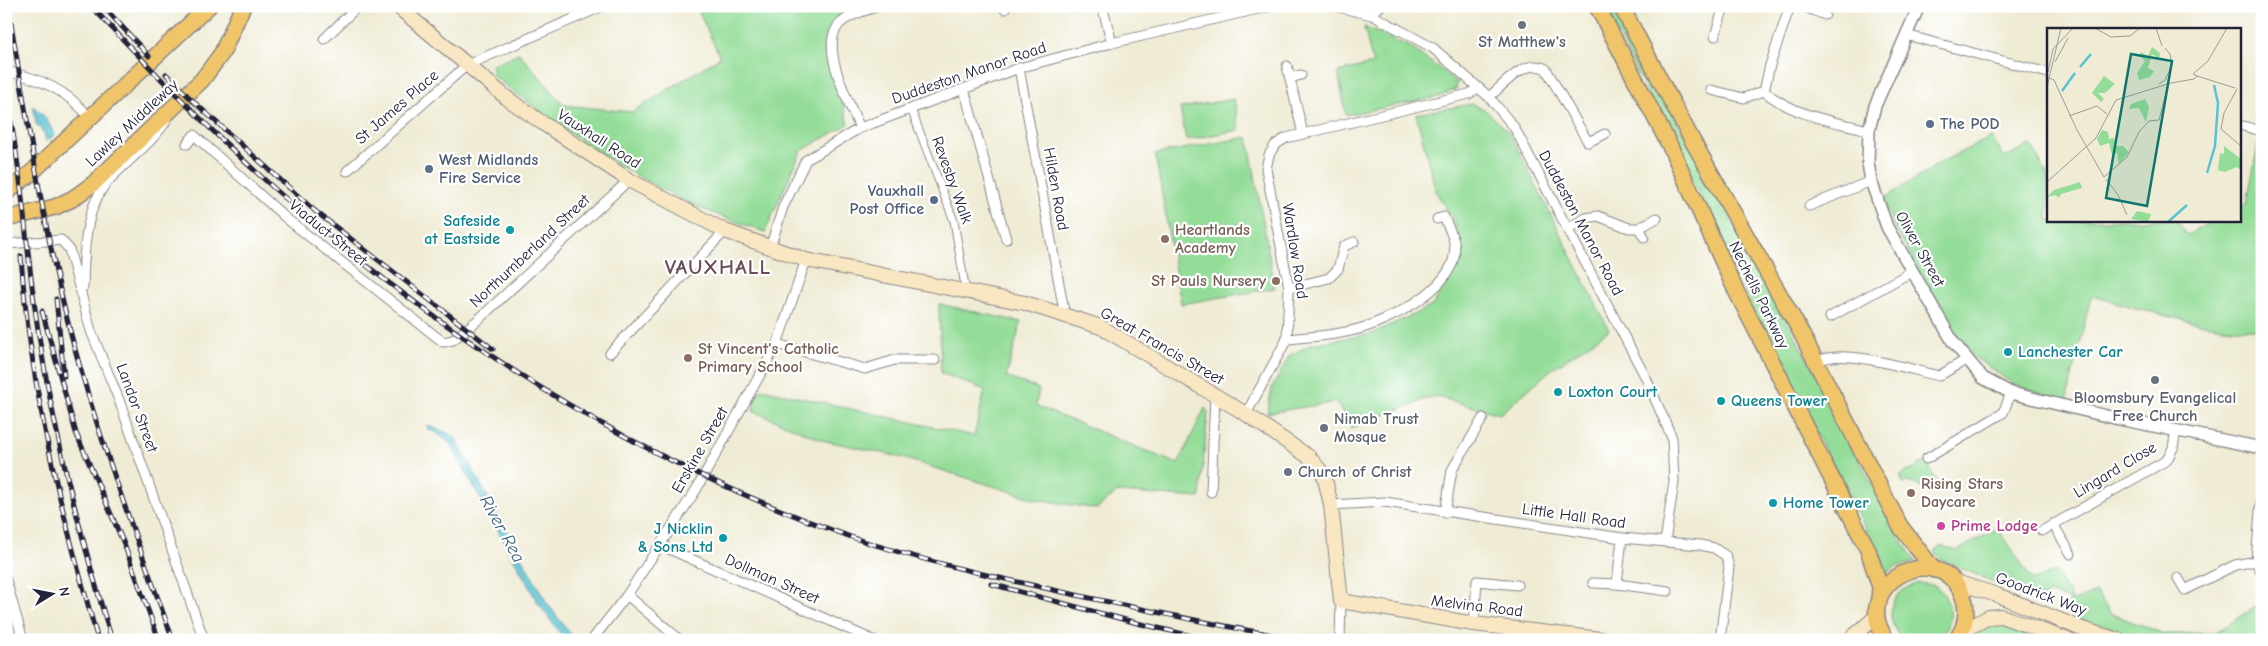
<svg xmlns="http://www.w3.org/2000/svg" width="2268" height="646" viewBox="0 0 2268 646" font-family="'Comic Neue',sans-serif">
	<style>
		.green { fill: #94dd99; stroke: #5b806a }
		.water { fill: #58c3d2; stroke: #3d7286 }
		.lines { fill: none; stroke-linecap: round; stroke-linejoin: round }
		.pedestrian-casing { stroke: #888688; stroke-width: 9 }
		.minor-casing { stroke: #888688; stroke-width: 11 }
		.tertiary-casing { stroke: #888688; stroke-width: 14 }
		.secondary-casing { stroke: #888688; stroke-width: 16 }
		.primary-casing { stroke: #888688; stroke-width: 18 }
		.trunk-casing { stroke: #888688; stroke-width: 18 }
		.pedestrian { stroke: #fff; stroke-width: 7 }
		.minor { stroke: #fff; stroke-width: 9 }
		.tertiary { stroke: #fff; stroke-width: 11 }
		.secondary { stroke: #f9e7c3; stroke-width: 14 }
		.primary { stroke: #f0c469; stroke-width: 15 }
		.trunk { stroke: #f0c469; stroke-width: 15 }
		.rail-casing { stroke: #22223b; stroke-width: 5 }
		.rail { stroke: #fff; stroke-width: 3; stroke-dasharray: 9; stroke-linecap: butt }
		.worship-dot { fill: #6b7280; stroke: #fff; stroke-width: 2 }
		.service-dot { fill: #5c6f8a; stroke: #fff; stroke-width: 2 }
		.culture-dot { fill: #0f9aa8; stroke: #fff; stroke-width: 2 }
		.education-dot { fill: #8d6e63; stroke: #fff; stroke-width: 2 }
		.hotel-dot { fill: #d1479c; stroke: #fff; stroke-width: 2 }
		.labels { text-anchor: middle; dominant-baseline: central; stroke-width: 4.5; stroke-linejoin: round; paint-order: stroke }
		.worship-label { font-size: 16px; font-weight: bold; fill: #5b616d; stroke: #fff }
		.street-label { font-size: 16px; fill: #22223b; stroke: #fff }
		.service-label { font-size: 16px; font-weight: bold; fill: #4e5e75; stroke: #fff; text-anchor: start }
		.culture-label { font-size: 16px; font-weight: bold; fill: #0d838f; stroke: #fff; text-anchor: start }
		.education-label { font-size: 16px; font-weight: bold; fill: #785e54; stroke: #fff; text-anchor: start }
		.hotel-label { font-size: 16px; font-weight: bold; fill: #b23c85; stroke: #fff; text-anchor: start }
		.water-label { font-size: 18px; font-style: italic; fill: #386277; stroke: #fff }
		.district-label { font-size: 21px; font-weight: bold; letter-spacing: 1px; fill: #6c4e5b; stroke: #fff }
		.inset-river { fill: none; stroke: #58c3d2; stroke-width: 2.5 }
		.inset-road { fill: none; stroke: #9d9b97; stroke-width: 1 }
		.view { fill: #0f766e; fill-opacity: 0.15; stroke: #0f766e; stroke-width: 2.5 }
		.inset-edge { fill: none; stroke: #22223b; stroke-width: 2.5 }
	</style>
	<rect width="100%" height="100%" fill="#fff"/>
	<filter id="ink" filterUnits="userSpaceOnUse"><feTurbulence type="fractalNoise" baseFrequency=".02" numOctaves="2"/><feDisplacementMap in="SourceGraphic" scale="10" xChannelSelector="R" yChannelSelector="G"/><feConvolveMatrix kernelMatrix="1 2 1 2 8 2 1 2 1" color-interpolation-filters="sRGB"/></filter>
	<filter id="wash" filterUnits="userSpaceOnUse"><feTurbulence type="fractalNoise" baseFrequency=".0096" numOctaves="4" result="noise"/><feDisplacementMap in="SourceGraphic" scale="20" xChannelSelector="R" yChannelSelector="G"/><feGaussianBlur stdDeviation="1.12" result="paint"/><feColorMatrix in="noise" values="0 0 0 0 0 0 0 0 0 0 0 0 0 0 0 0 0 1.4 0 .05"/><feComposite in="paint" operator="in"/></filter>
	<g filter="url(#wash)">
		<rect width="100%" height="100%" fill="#efebd4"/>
		<g class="green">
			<path d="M696,6H851L832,24L825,53L839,91L849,124L801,151L765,232C738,222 709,213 683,200C613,166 552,122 491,74L493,64L519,53L564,105L632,112L720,57Z"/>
			<polygon points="1603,6 1614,6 1804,352 1898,535 1916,562 1895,567 1885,575 1885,566 1752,309 1707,210"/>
			<polygon points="1364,27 1410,47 1457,82 1456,89 1439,97 1346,115 1338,72 1373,64"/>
			<polygon points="1234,99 1239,130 1186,140 1180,108"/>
			<polygon points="1472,104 1484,109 1509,132 1609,330 1552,369 1500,414 1434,396 1351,428 1336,402 1267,413 1272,388 1289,356 1311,344 1371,334 1432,306 1462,259 1455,223 1436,192 1416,114"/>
			<polygon points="1248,137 1275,288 1181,304 1155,154"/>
			<path d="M1992,137L2004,157L2031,145L2048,177V220H2176L2187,235L2215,220H2239V207L2247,203L2259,139L2262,140V329C2205,331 2146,309 2091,296L2066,402L2013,384L1969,353L1954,334L1893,224L1883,199L1945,160Z"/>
			<polygon points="939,304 1021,322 1006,377 1039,389 1036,406 1178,464 1205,408 1208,412 1200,498 1117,492 1097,509 1035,499 896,456 822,440 753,411 754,400 762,389 974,436 985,390 941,373"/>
			<polygon points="1926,461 1943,493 1907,482 1903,484 1900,476"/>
			<path d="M1998,528L2032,580L2056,572L2073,601L2096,592L2111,614L2165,634L2215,633L2262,603V639L2138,640L2108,631L2060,610V608L2072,601L2049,593L2045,598C2009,592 1974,573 1941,559L1934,552L1941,546L1957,551Z"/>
			<path d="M1919,583L1934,585C1953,598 1957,627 1937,640C1928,640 1914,642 1905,640C1900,638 1897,633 1895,629C1883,606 1897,589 1919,583Z"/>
			<path d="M2005,624L2054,640H1969C1978,627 1989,625 2005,624Z"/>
		</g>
		<g class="water">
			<polygon points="33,106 45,117 55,135 46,141 44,133 36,124"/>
			<polygon points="427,425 448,433 455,438 547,603 575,640 565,640 538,603 451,445 436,432 428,430"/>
		</g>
	</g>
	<g filter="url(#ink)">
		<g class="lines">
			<defs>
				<polyline id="pedestrian" points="911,109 954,221 966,292"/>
				<g id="minor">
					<polyline points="1004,6 1005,9"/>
					<polyline points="1102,6 1112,43"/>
					<polyline points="1333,6 1372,15 1433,48 1489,97 1514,127 1646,378 1672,438 1674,482 1665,542"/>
					<polyline points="1802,6 1825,15"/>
					<polyline points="1372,15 1380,6"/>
					<polyline points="1906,35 2048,73"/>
					<polyline points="1715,36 1724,6"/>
					<polyline points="324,39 358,6"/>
					<polyline points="1287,66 1303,134"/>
					<polyline points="1019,68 1065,316"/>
					<path d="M6,71C41,79 67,90 90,118"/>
					<polyline points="1290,78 1301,75"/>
					<polyline points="964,89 1006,239"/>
					<polyline points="1711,90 1744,98 1764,91"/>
					<path d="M1764,91C1794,116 1832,121 1869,130"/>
					<polyline points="1764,91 1770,65 1790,6"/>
					<path d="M1489,97C1504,85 1525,57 1546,69L1588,142L1605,134"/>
					<polyline points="2239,125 2262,131"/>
					<path d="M860,128C850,104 822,53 836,29C842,17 864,11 876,7"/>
					<polyline points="187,144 194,135 287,219 443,342 453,340 479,319 629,180"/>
					<polyline points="347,171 467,65 603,6"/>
					<polyline points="1809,206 1871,181"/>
					<polyline points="1639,228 1644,237"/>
					<polyline points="1567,229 1586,218 1598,216 1629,228 1639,228 1657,218"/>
					<polyline points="6,244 61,240 69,249 91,331 119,400 204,640"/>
					<polyline points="770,248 783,207 806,160 860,128 1019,68 1112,43 1271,6"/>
					<path d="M83,287C84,253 84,207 109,180C128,160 151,144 166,121"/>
					<polyline points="1289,288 1329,278 1338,269 1344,246 1354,242"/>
					<polyline points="1830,317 1913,271"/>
					<path d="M1287,339C1315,336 1345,335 1371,325C1402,313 1462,282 1454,242C1452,233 1447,225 1444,217L1437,219"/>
					<polyline points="777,344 865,369 895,360 935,360"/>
					<polyline points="610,353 725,231"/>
					<path d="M1817,362C1839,346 1912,370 1939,376L1967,359"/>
					<polyline points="1246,414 1287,339 1289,288 1266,169 1269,155 1275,145 1286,138 1469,94 1478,88"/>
					<polyline points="1926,459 2003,413 2011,393"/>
					<polyline points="2262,488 2256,561 2262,574"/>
					<polyline points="1211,492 1215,396"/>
					<polyline points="1331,505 1385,502 1622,538 1700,545 1714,548 1726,556 1729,567 1720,640"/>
					<polyline points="1445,513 1452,470 1483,418"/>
					<polyline points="2053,524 2071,554"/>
					<polyline points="2042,531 2167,460 2173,448 2176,430"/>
					<polyline points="1622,538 1617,584 1668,591"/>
					<polyline points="660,545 873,640"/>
					<polyline points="2178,578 2185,590 2235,565 2256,561"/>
					<polyline points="6,580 23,640"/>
					<polyline points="1593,583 1617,584"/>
					<polyline points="627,595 680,640"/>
					<polyline points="1474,624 1477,581 1517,585"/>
					<polyline points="592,640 627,595 696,490 777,344 806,260"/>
					<polyline points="1340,640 1341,601"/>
				</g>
				<polyline id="tertiary" points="1919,6 1875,106 1869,130 1868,163 1871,181 1887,227 1953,342 1983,378 2011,393 2119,419 2262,448"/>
				<g id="secondary">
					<polyline points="397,6 508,99 544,124 629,180 725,231 806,260 1025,303 1101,327 1246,414 1309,457 1324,475 1331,505 1341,601 1474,624 1609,640"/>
					<polyline points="1953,581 1997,595 2082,629 2118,640"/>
					<polyline points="1962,631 1989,617 2001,616 2068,640"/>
					<polyline points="1849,640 1877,616"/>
				</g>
				<g id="primary">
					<polyline points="1597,6 1671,148 1736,291 1868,550 1880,587 1879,601"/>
					<polyline points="1621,6 1692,140 1798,327 1900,526 1934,570"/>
					<path d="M1887,640C1845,585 1942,533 1964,599C1968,613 1965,628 1956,640"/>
				</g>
				<g id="trunk">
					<polyline points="6,193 31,173 209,6"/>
					<polyline points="6,219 55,207 72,199 93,184 202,80 222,53 243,6"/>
				</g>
			</defs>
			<use href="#pedestrian" class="pedestrian-casing"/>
			<use href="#minor" class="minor-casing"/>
			<use href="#tertiary" class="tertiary-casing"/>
			<use href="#secondary" class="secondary-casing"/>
			<use href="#primary" class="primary-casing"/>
			<use href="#trunk" class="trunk-casing"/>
			<use href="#pedestrian" class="pedestrian"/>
			<use href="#minor" class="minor"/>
			<use href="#tertiary" class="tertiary"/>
			<use href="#secondary" class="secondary"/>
			<use href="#primary" class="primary"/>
			<use href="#trunk" class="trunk"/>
			<defs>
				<g id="rail">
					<path d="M8,6C27,117 43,229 72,338C99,440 137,540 173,640"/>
					<path d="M91,6C151,69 211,132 276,190C446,340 636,461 851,537C924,562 1000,578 1076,595C1151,611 1227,628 1303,640"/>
					<polyline points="103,6 149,56"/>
					<polyline points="166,74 194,102 315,211 493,349"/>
					<path d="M6,97C24,178 26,260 40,342C56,443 82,542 112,640"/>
					<path d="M21,256C30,389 61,512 98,640"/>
					<polyline points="56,299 64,376"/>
					<polyline points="42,311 76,433 124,544 159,640"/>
					<polyline points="991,584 1137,623 1209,640"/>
				</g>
			</defs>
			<use href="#rail" class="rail-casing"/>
			<use href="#rail" class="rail"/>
		</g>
	</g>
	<g class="worship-dot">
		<circle cx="1522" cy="25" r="5"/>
		<circle cx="2155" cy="380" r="5"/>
		<circle cx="1324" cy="428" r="5"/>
		<circle cx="1288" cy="472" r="5"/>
	</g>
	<g class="service-dot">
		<circle cx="1930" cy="124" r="5"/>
		<circle cx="429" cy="169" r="5"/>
		<circle cx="934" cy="200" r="5"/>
	</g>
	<g class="culture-dot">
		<circle cx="510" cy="230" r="5"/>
		<circle cx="2008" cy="352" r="5"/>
		<circle cx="1558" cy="392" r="5"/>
		<circle cx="1721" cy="401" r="5"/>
		<circle cx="1773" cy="503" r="5"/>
		<circle cx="723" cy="538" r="5"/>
	</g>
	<g class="education-dot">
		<circle cx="1165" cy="239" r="5"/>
		<circle cx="1276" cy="281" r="5"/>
		<circle cx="688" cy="358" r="5"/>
		<circle cx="1911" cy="493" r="5"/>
	</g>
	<circle class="hotel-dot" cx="1941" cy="526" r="5"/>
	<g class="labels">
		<g class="worship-label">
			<text x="1522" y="42">St Matthew's</text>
			<text x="2155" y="398">Bloomsbury Evangelical<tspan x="2155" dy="18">Free Church</tspan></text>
			<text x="1334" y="419" text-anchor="start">Nimab Trust<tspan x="1334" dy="18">Mosque</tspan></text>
			<text x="1298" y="472" text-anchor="start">Church of Christ</text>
		</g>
		<g class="street-label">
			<text transform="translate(969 73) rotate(-19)">Duddeston Manor Road</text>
			<text transform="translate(397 107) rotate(-41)">St James Place</text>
			<text transform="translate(132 123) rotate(-43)">Lawley Middleway</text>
			<text transform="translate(599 139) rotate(33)">Vauxhall Road</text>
			<text transform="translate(952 180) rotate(70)">Revesby Walk</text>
			<text transform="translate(1056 189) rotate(80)">Hilden Road</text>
			<text transform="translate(1581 223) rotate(62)">Duddeston Manor Road</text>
			<text transform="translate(328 233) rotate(39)">Viaduct Street</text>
			<text transform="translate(1920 249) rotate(61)">Oliver Street</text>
			<text transform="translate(530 251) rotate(-43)">Northumberland Street</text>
			<text transform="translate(1295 251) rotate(81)">Wardlow Road</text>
			<text transform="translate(1759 295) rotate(64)">Nechells Parkway</text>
			<text transform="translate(1162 346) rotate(30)">Great Francis Street</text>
			<text transform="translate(137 408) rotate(70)">Landor Street</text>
			<text transform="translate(700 450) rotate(-60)">Erskine Street</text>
			<text transform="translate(2115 470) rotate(-31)">Lingard Close</text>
			<text transform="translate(1574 516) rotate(8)">Little Hall Road</text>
			<text transform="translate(772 579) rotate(24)">Dollman Street</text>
			<text transform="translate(2041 594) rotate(21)">Goodrick Way</text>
			<text transform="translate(1477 606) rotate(7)">Melvina Road</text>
		</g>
		<g class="service-label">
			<text x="1940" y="124">The POD</text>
			<text x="439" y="160">West Midlands<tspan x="439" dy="18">Fire Service</tspan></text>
			<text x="924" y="191" text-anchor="end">Vauxhall<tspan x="924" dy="18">Post Office</tspan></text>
		</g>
		<g class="culture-label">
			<text x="500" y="221" text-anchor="end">Safeside<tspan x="500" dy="18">at Eastside</tspan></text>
			<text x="2018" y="352">Lanchester Car</text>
			<text x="1568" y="392">Loxton Court</text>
			<text x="1731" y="401">Queens Tower</text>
			<text x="1783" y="503">Home Tower</text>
			<text x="713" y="529" text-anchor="end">J Nicklin<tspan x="713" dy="18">&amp; Sons Ltd</tspan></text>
		</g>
		<g class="education-label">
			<text x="1175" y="230">Heartlands<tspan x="1175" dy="18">Academy</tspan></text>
			<text x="1266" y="281" text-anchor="end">St Pauls Nursery</text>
			<text x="698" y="349">St Vincent's Catholic<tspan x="698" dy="18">Primary School</tspan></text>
			<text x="1921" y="484">Rising Stars<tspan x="1921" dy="18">Daycare</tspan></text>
		</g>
		<g class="hotel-label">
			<text x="1951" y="526">Prime Lodge</text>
		</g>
		<g class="water-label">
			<text transform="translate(502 529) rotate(61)">River Rea</text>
		</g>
		<g class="district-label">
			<text x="718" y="267">VAUXHALL</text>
		</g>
	</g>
	<g transform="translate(2047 28)">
		<rect width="194" height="194" fill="#efebd4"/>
		<path d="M105,19L113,25L112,31L105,26L101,40L107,43L103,49L92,52L90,45L98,33L93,28L94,24L101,28ZM57,48L68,56L58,65H51L57,71L54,74L45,65ZM98,71L102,79L99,94L92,80L82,81L84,76ZM55,102L61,104L62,111L67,110L69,118H76L82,124L72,136L70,125L65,127L62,115L53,118L50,111ZM177,118L194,131V142L190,139L178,144L171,142L173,125L177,126ZM33,154L35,160L14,166L12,170L9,167L0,169L7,162ZM90,183L104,186L101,194L84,191Z" fill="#94dd99"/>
		<path class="inset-river" d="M33,39L44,26M15,63L28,45M160,145L168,118L171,75L167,57M121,194L140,177"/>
		<path class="inset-road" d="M48,0L64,9L83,8L93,0M109,0L115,18M8,34L21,10M1,44L6,21L26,0M146,46L161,33L180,0M150,48L188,60M0,49L7,52L30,102L57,149M112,56L118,52L125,37L123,26L118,20M0,59L14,0M190,61L177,85L174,101L194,118M22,88L50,78L60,86M57,149L80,129L92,104L102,93L112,92L121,57M59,151L71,167L80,187M0,154L49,110L69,72L124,55L147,51L150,48L146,46"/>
		<path class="view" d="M84,26L125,33L100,178L59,170Z"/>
		<rect width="194" height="194" class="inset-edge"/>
	</g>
	<rect width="2268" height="646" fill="none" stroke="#fff" stroke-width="25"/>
	<g transform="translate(52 594) rotate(80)" stroke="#ffffff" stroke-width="4" paint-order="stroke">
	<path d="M0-4L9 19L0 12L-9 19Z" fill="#22223b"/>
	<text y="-8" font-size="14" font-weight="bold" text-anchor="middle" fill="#22223b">N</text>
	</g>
</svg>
